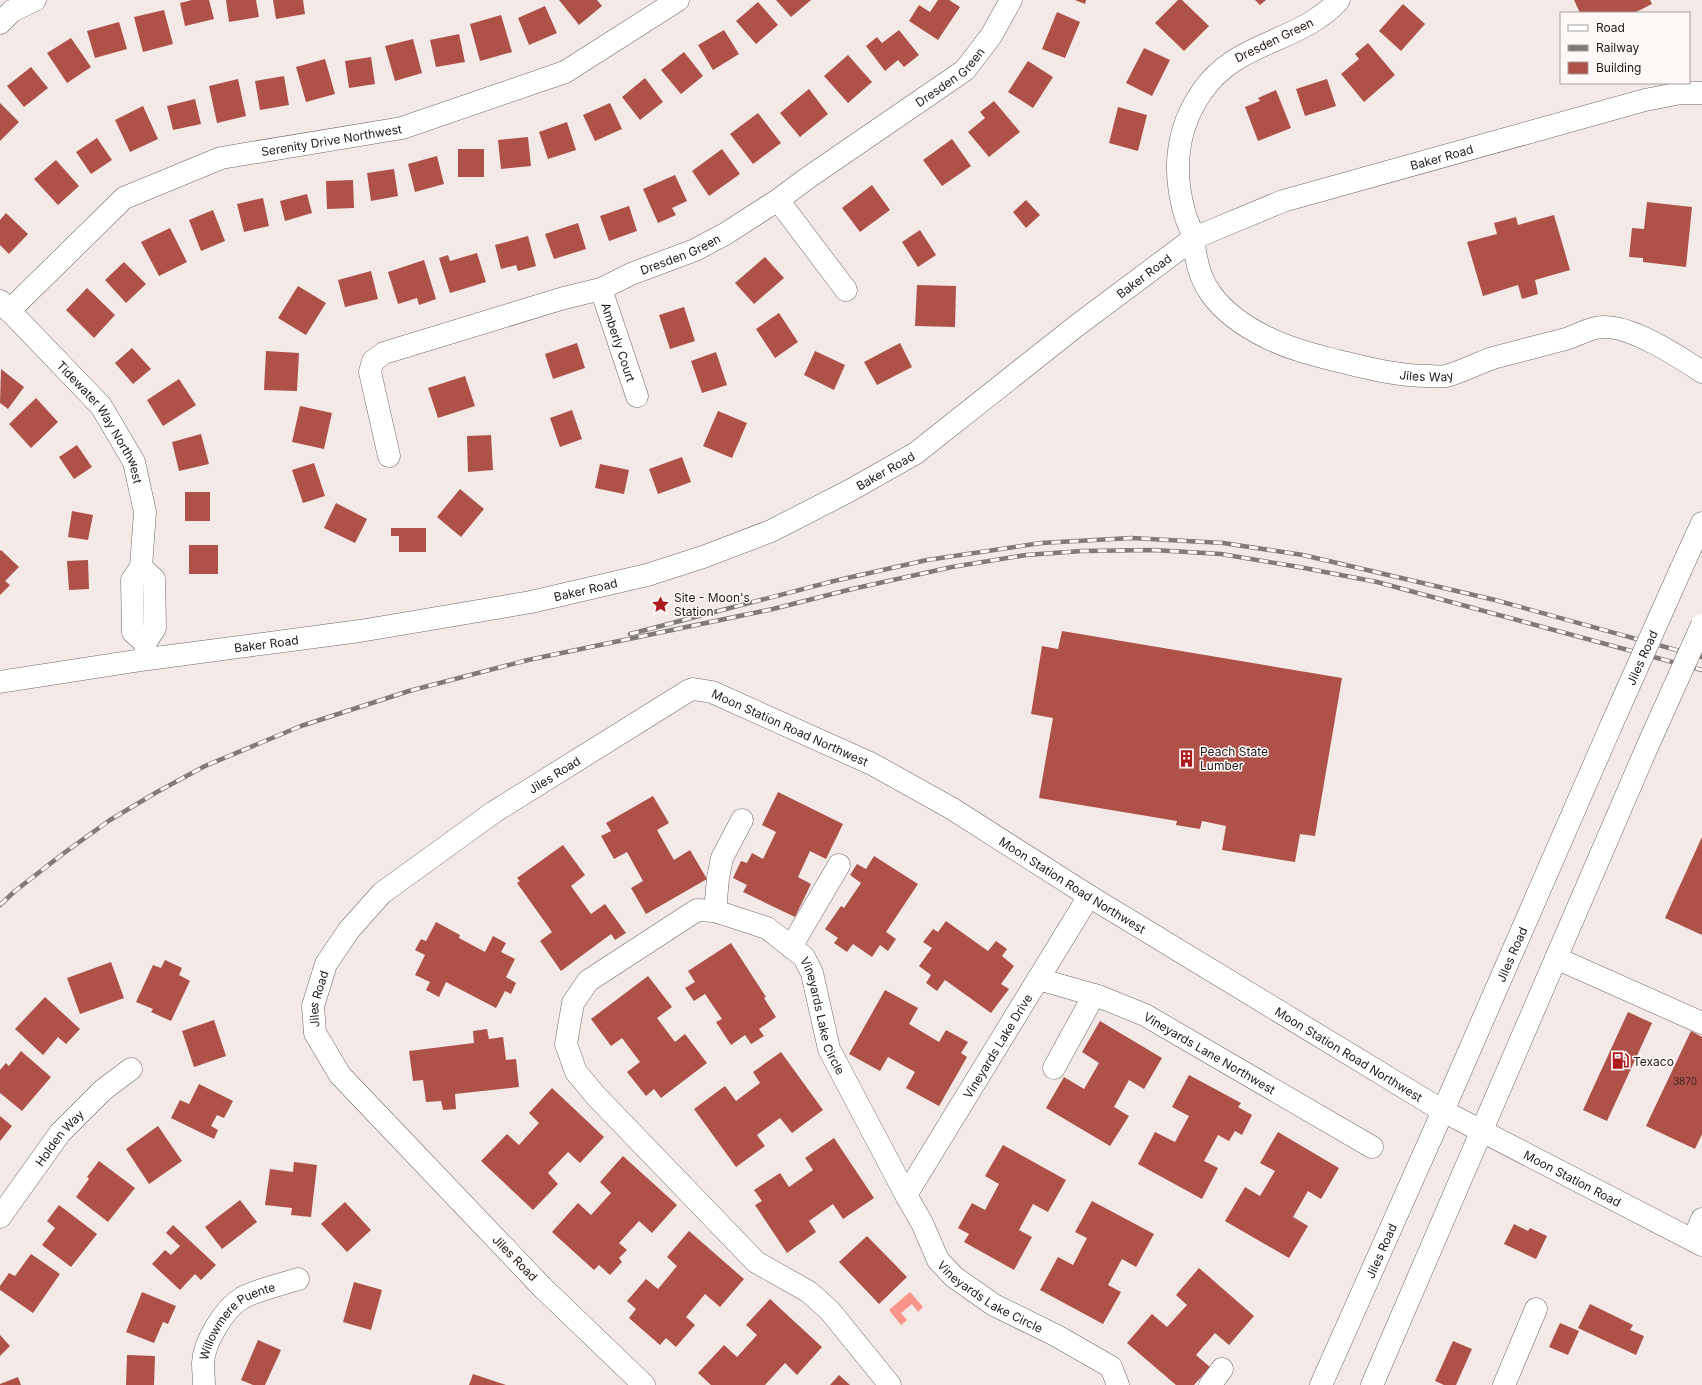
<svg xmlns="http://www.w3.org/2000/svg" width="1702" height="1385" viewBox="0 0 1702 1385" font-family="Inter,sans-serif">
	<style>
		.water { fill: #f99489 }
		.building { fill: #ae5149 }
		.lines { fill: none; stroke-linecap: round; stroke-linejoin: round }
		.minor-casing { stroke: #6f6766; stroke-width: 23 }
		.major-casing { stroke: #6f6766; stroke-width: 23 }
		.minor { stroke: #fff; stroke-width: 22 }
		.major { stroke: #fff; stroke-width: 22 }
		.rail-casing { stroke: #807a79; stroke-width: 4.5 }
		.rail { stroke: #fef8f7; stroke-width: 3; stroke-dasharray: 9; stroke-linecap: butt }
		.minor-bridge-casing { stroke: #6f6766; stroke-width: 23; stroke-linecap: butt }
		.minor-bridge { stroke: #fff; stroke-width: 22 }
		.labels { text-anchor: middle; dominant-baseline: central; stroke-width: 3; stroke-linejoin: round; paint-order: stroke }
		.number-label { font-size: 10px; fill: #412825 }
		.street-label { font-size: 12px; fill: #1d1a19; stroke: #fef8f7 }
		.poi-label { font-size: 12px; fill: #1d1a19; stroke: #fef8f7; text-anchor: start }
	</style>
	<rect width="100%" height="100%" fill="#f3eae8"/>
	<polygon class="water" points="910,1292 923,1307 918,1312 912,1304 901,1313 907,1320 901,1325 889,1310"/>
	<g class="building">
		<polygon points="192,0 209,0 214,19 185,26 180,3"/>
		<polygon points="226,0 256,0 259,17 229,22"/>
		<polygon points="273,0 303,0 305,14 276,19"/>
		<polygon points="559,0 597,0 602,6 579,25"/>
		<polygon points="776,0 811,0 791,17"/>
		<polygon points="938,0 949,0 960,7 938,40 909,21 919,5 930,12"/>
		<polygon points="1075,0 1086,0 1085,4"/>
		<polygon points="1178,0 1182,0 1209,26 1184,51 1155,23"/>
		<polygon points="1255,0 1266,0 1260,5"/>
		<polygon points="1574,0 1650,0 1652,4 1634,13 1580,13"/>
		<polygon points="758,2 778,25 756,44 736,21"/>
		<polygon points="1403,4 1425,24 1401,51 1379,31"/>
		<polygon points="545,6 557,33 529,45 518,18"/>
		<polygon points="164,10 173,44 143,52 134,17"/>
		<polygon points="1057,12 1080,22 1065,58 1042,49"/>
		<polygon points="501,15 512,52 480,61 470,24"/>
		<polygon points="119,22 127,49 95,58 87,31"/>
		<polygon points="724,30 739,54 713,70 698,45"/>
		<polygon points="899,30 919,55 904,67 898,60 885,71 866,46 877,37 882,43"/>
		<polygon points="459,34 465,62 436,67 430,40"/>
		<polygon points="71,38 91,67 67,83 47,53"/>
		<polygon points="413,39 422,73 395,81 385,46"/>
		<polygon points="1368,43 1395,75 1364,102 1341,74 1359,59 1355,54"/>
		<polygon points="1144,48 1170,60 1152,96 1126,83"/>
		<polygon points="684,52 703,76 681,94 661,70"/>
		<polygon points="848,55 872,82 848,103 824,76"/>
		<polygon points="371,57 375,84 349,88 345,61"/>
		<polygon points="325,59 335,94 306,102 296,67"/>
		<polygon points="1028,61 1053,77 1033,108 1008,92"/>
		<polygon points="31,67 48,88 24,107 7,86"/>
		<polygon points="284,76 289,105 260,110 255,81"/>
		<polygon points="645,78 663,102 640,120 622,97"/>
		<polygon points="238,79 246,116 217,123 209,86"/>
		<polygon points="1327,79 1336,106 1305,116 1296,89"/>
		<polygon points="809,89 828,114 800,137 780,113"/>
		<polygon points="1276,90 1291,128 1258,141 1245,107 1260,101 1258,98"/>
		<polygon points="195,99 201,124 173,130 167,106"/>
		<polygon points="994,101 1020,132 989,157 968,132 985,118 980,112"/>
		<polygon points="0,103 19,122 0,141"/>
		<polygon points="610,103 622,129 595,141 583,115"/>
		<polygon points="143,106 158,139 130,152 115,120"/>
		<polygon points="1118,107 1147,115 1138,151 1109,143"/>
		<polygon points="758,113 781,143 753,164 730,134"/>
		<polygon points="567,122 576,150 548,159 539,132"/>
		<polygon points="528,137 531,166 501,169 498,140"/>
		<polygon points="97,138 112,160 91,174 76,152"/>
		<polygon points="952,139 971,166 942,186 923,160"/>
		<rect x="458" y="149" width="26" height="28"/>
		<polygon points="722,149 740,174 709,196 692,171"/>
		<polygon points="437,156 444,184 415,192 408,164"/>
		<polygon points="56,160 79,186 58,205 34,179"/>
		<polygon points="394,169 398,196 371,201 367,173"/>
		<polygon points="675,175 687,201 672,208 676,215 658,223 643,189"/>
		<polygon points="353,180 354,208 327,209 326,181"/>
		<polygon points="872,185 890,210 860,232 842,208"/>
		<polygon points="307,194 312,213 285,221 280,201"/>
		<polygon points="263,198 269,226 244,232 237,204"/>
		<polygon points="1026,200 1040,215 1026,228 1013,212"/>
		<polygon points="1647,202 1692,207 1686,267 1643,262 1643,258 1629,257 1632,228 1644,229"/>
		<polygon points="629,206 637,231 609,241 600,216"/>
		<polygon points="213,210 225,241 201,251 189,220"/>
		<polygon points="6,213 28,234 9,254 0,245 0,220"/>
		<polygon points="1554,215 1570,270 1535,280 1538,294 1522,299 1518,285 1483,296 1467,242 1497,234 1494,223 1516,217 1518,225"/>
		<polygon points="578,223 586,249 554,259 545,234"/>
		<polygon points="170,228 187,262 159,276 141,242"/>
		<polygon points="920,230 936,255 918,267 902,242"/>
		<polygon points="528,236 536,266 518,271 516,265 501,269 495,245"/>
		<polygon points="477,253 486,282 450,293 439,258 448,255 450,261"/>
		<polygon points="765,257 784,278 754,304 735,283"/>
		<polygon points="424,260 436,299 419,305 417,298 398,304 388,272"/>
		<polygon points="124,262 146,284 126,303 105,280"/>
		<polygon points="371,271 378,299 345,307 338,280"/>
		<polygon points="917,285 956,286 955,327 915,326"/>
		<polygon points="298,286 326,303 306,335 278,318"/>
		<polygon points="87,288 115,315 94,338 66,310"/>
		<polygon points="684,307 695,341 670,349 659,315"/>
		<polygon points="779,313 798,342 775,358 756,329"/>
		<polygon points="577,343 585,368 553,379 545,354"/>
		<polygon points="900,343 912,367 877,385 864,362"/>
		<polygon points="132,348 151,369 133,384 115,363"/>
		<polygon points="266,351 299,353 297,391 264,390"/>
		<polygon points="815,351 845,365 834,390 804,375"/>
		<polygon points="716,352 727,385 702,393 691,361"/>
		<polygon points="1,369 24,387 8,409 0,403"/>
		<polygon points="465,376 475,406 438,418 428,388"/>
		<polygon points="179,379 196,405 163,426 147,400"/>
		<polygon points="36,398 58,422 31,448 9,424"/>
		<polygon points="300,406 332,413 324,449 292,442"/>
		<polygon points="572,410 582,439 560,447 550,418"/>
		<polygon points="718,411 747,423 732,458 703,446"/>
		<polygon points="201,434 209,464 179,471 172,442"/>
		<polygon points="491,435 493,470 468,472 467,436"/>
		<polygon points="77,445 92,467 74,479 59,457"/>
		<polygon points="682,457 691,482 658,494 649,469"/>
		<polygon points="314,463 325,496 303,503 292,470"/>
		<polygon points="600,464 629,470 624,494 595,488"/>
		<polygon points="460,489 484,509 461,537 437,517"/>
		<rect x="185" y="492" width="25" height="29"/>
		<polygon points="336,503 367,519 355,543 324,528"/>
		<polygon points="72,511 93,515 88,540 68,537"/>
		<polygon points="391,528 426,528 426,552 399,552 399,536 391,536"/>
		<rect x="189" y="545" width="29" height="29"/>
		<polygon points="1,550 19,567 5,581 10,585 0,595 0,551"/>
		<polygon points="88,560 89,589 69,590 67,561"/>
		<polygon points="1062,631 1342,678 1315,836 1300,834 1295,862 1222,850 1226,826 1202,821 1200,829 1176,825 1177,821 1039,798 1053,718 1031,714 1042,646 1058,649"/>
		<polygon points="778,792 843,824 826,859 810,851 798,877 811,884 795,917 743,892 747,885 733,878 741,861 747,863 752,853 763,859 776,832 762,825"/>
		<polygon points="653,796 669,823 657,830 674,860 690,850 707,879 646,914 631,888 643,881 627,852 614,859 601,836 611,831 606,823"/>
		<polygon points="1702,837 1702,935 1665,918"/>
		<polygon points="563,845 585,875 571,886 591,914 605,904 626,933 615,940 611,934 561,971 540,941 552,932 517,883 520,881 517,878"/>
		<polygon points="874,856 918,884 886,932 896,939 888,951 880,945 872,957 853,944 847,952 834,943 838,938 825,929 841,906 844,908 861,883 850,875 857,864 866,869"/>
		<polygon points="946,921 988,951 996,941 1007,949 1002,956 1014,966 1001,984 1009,989 991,1013 945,980 937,991 926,983 931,975 919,966 932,948 923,942 933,929 938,932"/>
		<polygon points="436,922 460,935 459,938 485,952 493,936 506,943 501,952 515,959 506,977 516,983 511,994 505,991 496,1008 446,982 439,997 426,990 430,982 415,975 425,955 415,950 421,939 426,941"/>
		<polygon points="731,943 766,997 764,998 776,1017 759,1029 764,1036 751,1044 745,1035 731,1045 716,1022 722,1019 705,994 694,1001 685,988 695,982 688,971"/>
		<polygon points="165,960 182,968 179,975 190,981 171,1021 151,1012 153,1009 136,1002 153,965 161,968"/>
		<polygon points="111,962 124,998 80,1014 67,978"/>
		<polygon points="648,976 672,1007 657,1018 675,1042 685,1034 707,1063 661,1098 654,1089 646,1096 627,1072 640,1062 622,1038 611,1046 591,1019"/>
		<polygon points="885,990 918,1008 909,1024 939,1042 946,1030 968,1042 961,1053 967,1057 939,1106 906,1088 915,1072 888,1057 880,1071 849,1054"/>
		<polygon points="45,997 80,1029 66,1044 58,1037 43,1055 15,1029"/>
		<polygon points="1628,1012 1652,1023 1607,1121 1583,1110"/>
		<polygon points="214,1020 226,1056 194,1067 182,1031"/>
		<polygon points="1100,1021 1162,1058 1144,1089 1129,1080 1114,1107 1129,1116 1110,1146 1046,1108 1064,1077 1084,1089 1099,1063 1082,1052"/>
		<polygon points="487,1029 489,1039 503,1037 506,1060 516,1059 519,1087 455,1094 456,1109 443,1110 441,1101 426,1102 423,1080 413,1081 409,1051 474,1043 473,1031"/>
		<polygon points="1691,1031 1702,1037 1702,1134 1695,1149 1646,1126"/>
		<polygon points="21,1051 51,1077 22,1111 0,1093 0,1070 6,1063 9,1066"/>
		<polygon points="781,1052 823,1110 792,1133 780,1118 757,1135 765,1146 736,1167 694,1109 725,1086 736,1101 760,1083 753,1072"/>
		<polygon points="1189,1075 1241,1103 1238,1107 1252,1115 1242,1135 1235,1131 1229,1141 1218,1135 1204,1161 1218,1168 1202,1199 1138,1164 1155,1132 1175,1142 1189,1116 1172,1107"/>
		<polygon points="199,1084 233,1101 224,1118 217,1115 211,1126 218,1130 214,1139 171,1118 180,1100 189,1104"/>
		<polygon points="552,1088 604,1137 580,1163 568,1152 548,1173 558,1184 533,1210 481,1161 507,1134 519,1145 539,1123 529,1113"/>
		<polygon points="0,1116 12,1126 0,1141"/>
		<polygon points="158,1126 182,1161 149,1184 126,1149"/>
		<polygon points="1278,1132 1339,1168 1321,1199 1308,1191 1293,1217 1308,1226 1289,1258 1225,1221 1245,1187 1260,1196 1275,1171 1260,1163"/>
		<polygon points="834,1138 874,1198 843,1219 833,1204 809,1221 816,1232 787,1253 755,1205 762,1201 754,1190 780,1173 789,1187 813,1170 805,1158"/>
		<polygon points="1003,1145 1066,1180 1048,1212 1033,1204 1019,1230 1032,1237 1014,1270 964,1242 969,1234 958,1228 972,1203 985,1210 999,1184 985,1176"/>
		<polygon points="623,1156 677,1205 652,1233 639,1221 619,1243 627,1250 619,1258 622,1262 610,1275 599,1265 594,1270 552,1232 578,1203 591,1215 611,1193 600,1182"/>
		<polygon points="99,1161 135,1188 108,1222 76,1197 89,1179 87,1177"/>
		<polygon points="294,1162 317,1165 311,1217 291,1215 292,1208 265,1205 270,1169 293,1172"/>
		<polygon points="240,1200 257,1222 222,1249 205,1227"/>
		<polygon points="1092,1201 1154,1234 1136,1267 1122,1259 1108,1285 1121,1292 1103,1324 1040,1290 1058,1257 1073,1265 1087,1238 1075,1232"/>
		<polygon points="345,1202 371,1230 347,1252 321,1224"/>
		<polygon points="59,1205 97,1234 71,1267 42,1245 55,1228 47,1221"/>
		<polygon points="1514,1224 1528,1231 1530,1228 1547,1236 1536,1259 1504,1244"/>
		<polygon points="173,1225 216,1265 201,1280 195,1274 180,1290 152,1264 165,1250 171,1255 180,1246 166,1233"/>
		<polygon points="689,1231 744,1279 720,1307 705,1294 686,1317 695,1325 676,1347 666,1338 660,1345 629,1318 636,1309 627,1301 646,1279 658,1289 677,1266 667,1257"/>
		<polygon points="867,1236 907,1277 879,1304 839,1262"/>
		<polygon points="31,1254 60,1274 33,1313 0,1290 0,1286 9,1273 15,1276"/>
		<polygon points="1199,1268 1254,1316 1229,1345 1215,1333 1196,1355 1210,1367 1194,1385 1176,1385 1127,1343 1152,1314 1167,1327 1187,1305 1176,1295"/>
		<polygon points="354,1282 382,1290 371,1330 343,1322"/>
		<polygon points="142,1292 176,1306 168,1324 163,1322 154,1343 126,1332"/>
		<polygon points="770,1299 822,1347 797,1375 785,1363 765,1385 711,1385 698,1373 724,1345 737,1357 757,1335 746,1325"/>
		<polygon points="1590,1304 1633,1325 1630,1330 1644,1336 1636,1355 1578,1328"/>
		<polygon points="1560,1323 1579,1331 1568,1355 1549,1347"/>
		<polygon points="0,1335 10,1346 0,1356"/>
		<polygon points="258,1340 281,1350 265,1385 253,1385 241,1380"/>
		<polygon points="1453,1341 1472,1349 1456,1385 1444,1385 1435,1381"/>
		<polygon points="127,1355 155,1356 154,1385 126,1385"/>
		<polygon points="473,1374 506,1385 469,1385"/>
		<polygon points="839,1375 850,1385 830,1385"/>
		<polygon points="18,1377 21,1385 0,1385 0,1384"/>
	</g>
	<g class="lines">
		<defs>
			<g id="minor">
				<path id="s1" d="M1339,0C1299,44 1236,40 1201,93C1176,130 1173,170 1184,211C1186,220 1191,228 1193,237C1195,242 1194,246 1195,251C1197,265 1202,282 1211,294C1225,313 1247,328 1268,338C1290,349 1315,355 1338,361C1368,368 1397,376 1428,376C1434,376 1441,377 1446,376C1462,372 1478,363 1493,358C1518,351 1544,345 1569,338C1580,334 1591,327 1603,327C1630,325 1680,357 1702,372"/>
				<polyline points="0,23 12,11 35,0"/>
				<polyline points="778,200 846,290"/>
				<path id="s2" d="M601,289L637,396"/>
				<path id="s3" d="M0,301L101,406L134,462L145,512L141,567L132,580L133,632L145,643"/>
				<path id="s4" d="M9,311L124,198L221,158L402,128L565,72L678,0"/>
				<path id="s5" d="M389,456L370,372L373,361L384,353L564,298L601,289L631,274L695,250L725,234L778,200L809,177L965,70L991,36L1011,0"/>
				<polyline points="141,567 154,579 155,628 145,643 147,658"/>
				<polyline points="1681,569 1702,523"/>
				<polyline points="715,911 718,878 722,858 742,820"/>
				<polyline points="791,947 839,865"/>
				<polyline points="1556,958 1702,1023"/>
				<path id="s6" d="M1038,979L1098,996L1145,1015L1372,1147"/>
				<polyline points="1054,1068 1094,995"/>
				<path id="s7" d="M906,1195L1089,896"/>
				<path id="s8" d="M0,1217L60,1133L103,1090L131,1069"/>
				<polyline points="1693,1240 1702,1219"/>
				<path id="s9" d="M204,1385C204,1378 203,1370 203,1363C204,1342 224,1309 242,1298C259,1289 280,1285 298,1279"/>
				<path id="s10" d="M644,1385L542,1287L340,1075L315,1033L313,1006L326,964L349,930L382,893L494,812L688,691L693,689L712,692L872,764L951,808L1089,896L1443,1111L1702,1245"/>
				<path id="s11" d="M890,1385L830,1311L809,1292L756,1262L596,1096L576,1072L566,1044L573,1003L588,981L697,910L715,911L767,928L804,957L812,973L829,1049L906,1195L922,1223L938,1260L954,1277L994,1305L1057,1336L1111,1367L1118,1385"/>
				<polyline points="1210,1385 1222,1369"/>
				<path id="s12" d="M1321,1385L1443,1111L1611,726"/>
				<polyline points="1372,1385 1648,745"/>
				<polyline points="1504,1385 1536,1309"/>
			</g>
			<g id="major">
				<path id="s13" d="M0,682L148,659L360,631L531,602L647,575L703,557L771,531L849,491L916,453L1075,327L1194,238L1283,201L1645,100L1681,93H1702"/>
			</g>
		</defs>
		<use href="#minor" class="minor-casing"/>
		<use href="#major" class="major-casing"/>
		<use href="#minor" class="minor"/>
		<use href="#major" class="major"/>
		<defs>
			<g id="rail">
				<polyline points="630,634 834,581 927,560 1041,543 1131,538 1223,543 1303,555 1495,600 1702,657"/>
				<polyline points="0,905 15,891 64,853 110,820 157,792 205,766 301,726 409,691 528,660 773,609 852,589 952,567 1026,555 1082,551 1154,550 1221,554 1299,567 1377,582 1702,670"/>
			</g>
		</defs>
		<use href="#rail" class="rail-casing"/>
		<use href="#rail" class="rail"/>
		<defs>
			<g id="minor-bridge">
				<path id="s14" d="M1611,726L1681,569"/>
				<polyline points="1648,745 1702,625"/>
			</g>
		</defs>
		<use href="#minor-bridge" class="minor-bridge-casing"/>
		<use href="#minor-bridge" class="minor-bridge"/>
	</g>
	<defs>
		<symbol id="sight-bare" viewBox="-9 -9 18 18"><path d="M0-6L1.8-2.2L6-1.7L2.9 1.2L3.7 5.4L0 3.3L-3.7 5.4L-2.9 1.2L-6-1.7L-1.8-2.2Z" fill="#ac1a1d" stroke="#fef8f7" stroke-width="2.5" paint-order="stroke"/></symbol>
		<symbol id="building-bare" viewBox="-9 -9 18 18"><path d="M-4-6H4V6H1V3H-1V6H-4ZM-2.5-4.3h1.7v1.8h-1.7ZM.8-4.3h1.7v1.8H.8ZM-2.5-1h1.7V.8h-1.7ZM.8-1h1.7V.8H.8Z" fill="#ac1a1d" stroke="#fef8f7" stroke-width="2.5" paint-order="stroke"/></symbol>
		<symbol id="fuel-bare" viewBox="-9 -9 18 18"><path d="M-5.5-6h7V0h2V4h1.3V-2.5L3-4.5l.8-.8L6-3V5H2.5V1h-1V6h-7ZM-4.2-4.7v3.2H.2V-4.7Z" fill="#ac1a1d" stroke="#fef8f7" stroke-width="2.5" paint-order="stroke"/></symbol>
	</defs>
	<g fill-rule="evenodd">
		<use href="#sight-bare" x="648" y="592" width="25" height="25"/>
		<use href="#building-bare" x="1174" y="746" width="25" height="25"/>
		<use href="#fuel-bare" x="1608" y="1048" width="25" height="25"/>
	</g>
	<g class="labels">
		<g class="number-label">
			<text x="1685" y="1081">3870</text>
		</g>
		<g class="street-label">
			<text transform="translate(1274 40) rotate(-26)">Dresden Green</text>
			<text stroke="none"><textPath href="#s5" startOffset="748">Dresden Green</textPath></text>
			<text stroke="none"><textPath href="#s4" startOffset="378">Serenity Drive Northwest</textPath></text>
			<text stroke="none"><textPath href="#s13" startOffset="1565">Baker Road</textPath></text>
			<text stroke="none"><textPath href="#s5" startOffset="424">Dresden Green</textPath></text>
			<text stroke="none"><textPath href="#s13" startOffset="1241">Baker Road</textPath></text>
			<text stroke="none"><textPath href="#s2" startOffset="56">Amberly Court</textPath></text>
			<text stroke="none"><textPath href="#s1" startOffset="616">Jiles Way</textPath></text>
			<text stroke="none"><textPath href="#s3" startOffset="159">Tidewater Way Northwest</textPath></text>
			<text stroke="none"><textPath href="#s13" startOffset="917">Baker Road</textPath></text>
			<text stroke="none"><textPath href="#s13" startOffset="593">Baker Road</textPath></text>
			<text stroke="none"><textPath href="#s13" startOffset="269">Baker Road</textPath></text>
			<text stroke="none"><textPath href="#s14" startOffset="75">Jiles Road</textPath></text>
			<text stroke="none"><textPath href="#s10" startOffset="1122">Moon Station Road Northwest</textPath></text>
			<text stroke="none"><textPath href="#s10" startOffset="854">Jiles Road</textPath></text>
			<text stroke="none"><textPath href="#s10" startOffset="1446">Moon Station Road Northwest</textPath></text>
			<text stroke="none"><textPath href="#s12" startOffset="471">Jiles Road</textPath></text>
			<text stroke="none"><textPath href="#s10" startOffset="518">Jiles Road</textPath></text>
			<text stroke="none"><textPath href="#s11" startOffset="856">Vineyards Lake Circle</textPath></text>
			<text stroke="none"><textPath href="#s7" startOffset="175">Vineyards Lake Drive</textPath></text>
			<text stroke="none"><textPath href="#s6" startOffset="188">Vineyards Lane Northwest</textPath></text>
			<text stroke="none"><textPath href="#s10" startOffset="1770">Moon Station Road Northwest</textPath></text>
			<text stroke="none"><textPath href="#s8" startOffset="99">Holden Way</textPath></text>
			<text stroke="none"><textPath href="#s10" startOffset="2026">Moon Station Road</textPath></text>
			<text stroke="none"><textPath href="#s12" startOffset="147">Jiles Road</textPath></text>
			<text transform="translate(515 1258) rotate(46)">Jiles Road</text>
			<text stroke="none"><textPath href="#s11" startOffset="1192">Vineyards Lake Circle</textPath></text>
			<text stroke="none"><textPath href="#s9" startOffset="80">Willowmere Puente</textPath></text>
		</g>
		<g class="poi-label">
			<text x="674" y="597">Site - Moon's<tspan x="674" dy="14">Station</tspan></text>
			<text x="1200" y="751">Peach State<tspan x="1200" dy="14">Lumber</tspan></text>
			<text x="1633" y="1061">Texaco</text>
		</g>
	</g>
	<rect x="1560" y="12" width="130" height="72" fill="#fef8f7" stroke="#a49f9e"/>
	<rect x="1568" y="25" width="20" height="6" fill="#ffffff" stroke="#a49f9e"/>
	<text x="1596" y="32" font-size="12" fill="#1d1a19">Road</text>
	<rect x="1568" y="45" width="20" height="6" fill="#807a79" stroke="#a49f9e"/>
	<text x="1596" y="52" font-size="12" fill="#1d1a19">Railway</text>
	<rect x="1568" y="62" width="20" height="12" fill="#ae5149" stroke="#a49f9e"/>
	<text x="1596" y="72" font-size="12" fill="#1d1a19">Building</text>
</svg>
